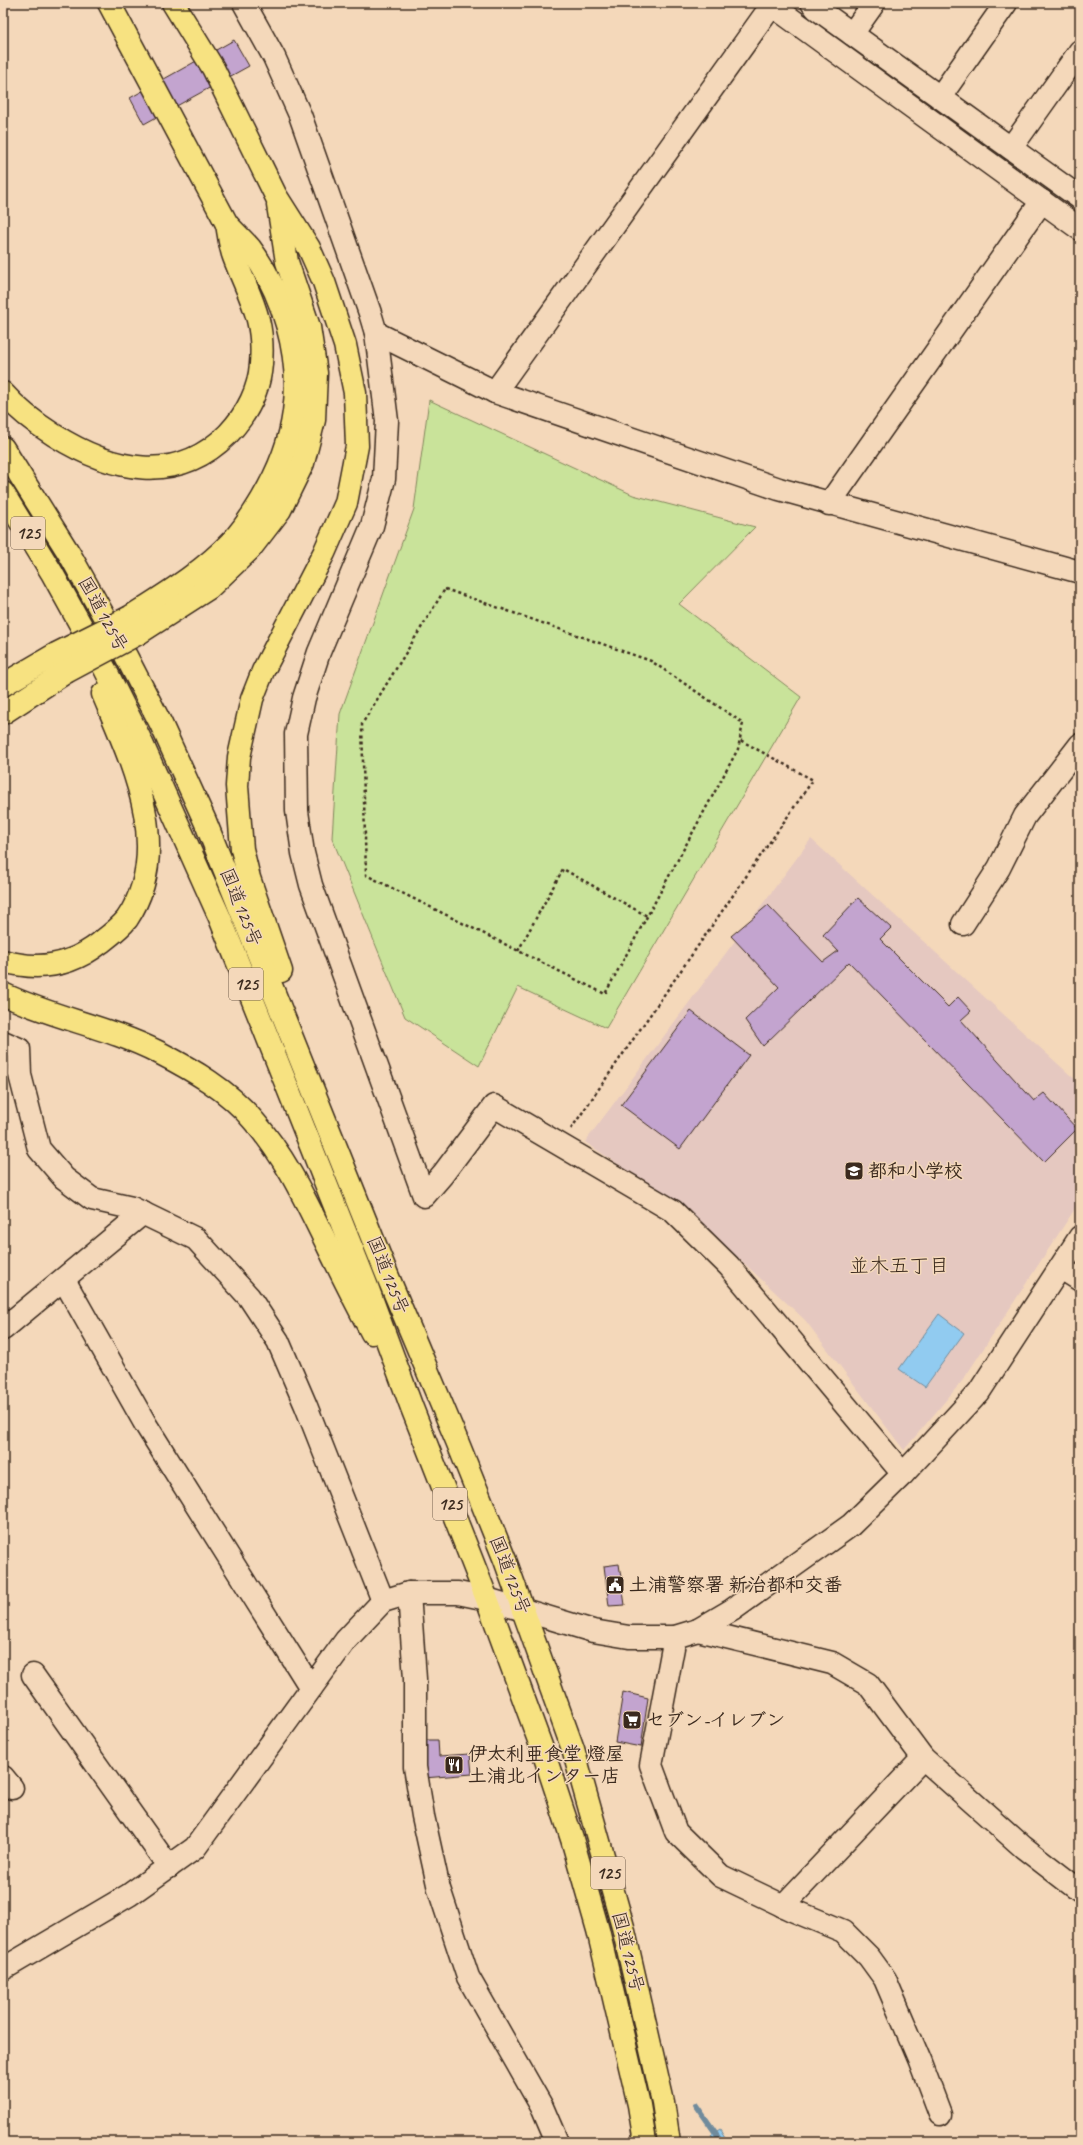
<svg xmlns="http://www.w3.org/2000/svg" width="1083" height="2145" viewBox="0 0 1083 2145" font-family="Caveat,'Klee One',sans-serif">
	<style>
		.built { fill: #e5c8c0 }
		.green { fill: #c9e39a; stroke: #82865c }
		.water { fill: #91cbf0; stroke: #6f8b9c }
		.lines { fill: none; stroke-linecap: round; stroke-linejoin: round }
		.stream { stroke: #6f8b9c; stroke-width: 5.5 }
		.building { fill: #c3a4cf; stroke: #3b2a1e }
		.minor-casing { stroke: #3b2a1e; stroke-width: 25 }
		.highway-casing { stroke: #3b2a1e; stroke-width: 25 }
		.path { stroke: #3b2a1e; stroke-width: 2.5; stroke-dasharray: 3 3; stroke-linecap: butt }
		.minor { stroke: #f4d8ba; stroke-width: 22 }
		.highway { stroke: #f7e281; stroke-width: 22 }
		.highway-bridge-casing { stroke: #3b2a1e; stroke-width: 25; stroke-linecap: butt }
		.highway-bridge { stroke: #f7e281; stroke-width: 22 }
		.labels { text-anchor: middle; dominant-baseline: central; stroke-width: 3; stroke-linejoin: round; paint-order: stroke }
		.shield { fill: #f4d8ba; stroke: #725e4d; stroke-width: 1 }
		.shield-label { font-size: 18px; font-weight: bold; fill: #3b2a1e }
		.street-label { font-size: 19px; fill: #3b2a1e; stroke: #f4d8ba }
		.poi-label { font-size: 19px; font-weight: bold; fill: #3b2a1e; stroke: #f4d8ba; text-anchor: start }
		.neighbourhood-label { font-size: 20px; fill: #3b2a1e; stroke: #f4d8ba }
	</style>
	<rect width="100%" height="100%" fill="#f4d8ba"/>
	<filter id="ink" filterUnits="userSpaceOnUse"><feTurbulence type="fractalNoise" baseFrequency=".025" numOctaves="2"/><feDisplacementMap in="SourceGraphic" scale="8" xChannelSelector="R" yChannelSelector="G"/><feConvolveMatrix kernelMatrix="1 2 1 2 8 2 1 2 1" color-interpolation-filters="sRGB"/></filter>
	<g filter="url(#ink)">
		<polygon class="built" points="811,839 1080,1084 1080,1201 963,1380 904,1450 805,1320 689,1212 585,1142"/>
		<polygon class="green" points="429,400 633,495 755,527 679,604 801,697 606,1028 518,987 479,1066 405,1017 332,838 340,714 414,509"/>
		<g class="water">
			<polygon points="939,1314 964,1333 925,1387 899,1369"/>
			<polygon points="720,2129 728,2142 715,2142 711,2135"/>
		</g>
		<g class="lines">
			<polyline class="stream" points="696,2105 722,2142"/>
		</g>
		<g class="building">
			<polygon points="234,40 249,66 144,124 130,98"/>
			<polygon points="858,898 891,928 880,939 948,1007 958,997 971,1011 961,1020 1034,1101 1044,1093 1077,1129 1044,1162 849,962 763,1046 745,1020 779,987 731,936 768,905 823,962 838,951 823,935"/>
			<polygon points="691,1011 749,1055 680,1149 621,1105"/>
			<polygon points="619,1564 625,1605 609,1606 604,1566"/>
			<polygon points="623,1692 648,1698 641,1747 615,1742"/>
			<polygon points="421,1740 438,1740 439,1756 470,1754 472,1774 424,1778"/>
		</g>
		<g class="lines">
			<defs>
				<g id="minor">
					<polyline points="244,3 274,57 300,115 370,313 376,333 387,421 384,479 372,526 319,652 304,698 296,734 297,811 303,853 311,885 424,1196 443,1174 494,1106 673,1211 729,1266 903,1474"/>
					<polyline points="769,3 1080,229"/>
					<polyline points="812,3 816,8 1080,198"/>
					<polyline points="852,34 874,3"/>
					<polyline points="940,97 1006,3"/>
					<polyline points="1011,148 1080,51"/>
					<polyline points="376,333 495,392 779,489 1080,572"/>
					<polyline points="495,392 772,5"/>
					<polyline points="829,504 1042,201"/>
					<polyline points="963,924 999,868 1025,816 1080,745"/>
					<polyline points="3,1042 19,1049 20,1075 39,1149 64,1178 92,1199 132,1208 196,1239 249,1297 278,1341 306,1406 383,1601"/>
					<polyline points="1061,1268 1080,1280"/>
					<polyline points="64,1280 146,1425 311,1688"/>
					<polyline points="3,1329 143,1213"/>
					<polyline points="409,1593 415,1679 415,1767 423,1816 439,1889 468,1977 542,2107 557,2142"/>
					<polyline points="698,1630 832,1663 868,1684 923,1758 1023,1847 1080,1891"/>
					<polyline points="675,1637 651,1765 676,1832 721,1876 792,1910 843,1931 869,1957 885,1979 920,2061 940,2114"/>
					<polyline points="33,1675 169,1867"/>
					<polyline points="3,1777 12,1788"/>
					<polyline points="783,1906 923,1758"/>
					<polyline points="3,1969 129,1895 195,1848 346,1640 383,1601 409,1593 458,1593 487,1599 593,1631 629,1637 675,1637 698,1630 732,1610 851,1525 903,1474 979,1392 1080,1237"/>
				</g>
				<g id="highway">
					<path d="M109,3L227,224C234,232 243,240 250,248C283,293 302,356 294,412C290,443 278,472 262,499C253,514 244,529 232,541C203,572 166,594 130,617"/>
					<polyline points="173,3 213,68 276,196 309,248 324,282 345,345 355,393 357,446 346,503 324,553 263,671 252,699 239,757 237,786 242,849 249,878 281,971"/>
					<path d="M3,393C18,410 35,423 54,435C111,471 176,486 228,434C247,414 259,391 261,364C265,318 249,297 234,257C230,247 229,235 227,224"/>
					<polyline points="3,448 70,555 126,656 161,724 205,821 388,1277 457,1441 505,1560 573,1749 623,1927 663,2102 669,2142"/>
					<polyline points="3,493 52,573 105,669 139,737 220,918 366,1284 412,1408 487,1599 544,1754 572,1839 598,1930 639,2105 645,2142"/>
					<polyline points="139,633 209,588 250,549 280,510 303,463 314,420 316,373 309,327 287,262 278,205"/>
					<polyline points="3,685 56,654"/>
					<polyline points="3,713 66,672"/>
					<path d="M3,961C38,971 71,966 100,943C109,936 120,928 127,919C174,849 132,763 103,694"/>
					<path d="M3,994C53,1018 109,1027 158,1052C193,1070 228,1090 253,1120C284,1155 303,1195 323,1236C339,1269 355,1301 372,1333"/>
				</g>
			</defs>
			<use href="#minor" class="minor-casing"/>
			<use href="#highway" class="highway-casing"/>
			<g class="path">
				<polygon points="445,589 651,661 743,723 738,749 605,994 366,875 362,724"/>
				<polyline points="518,951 563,869 647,916"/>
				<polyline points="571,1129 813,780 740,740"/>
			</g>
			<use href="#minor" class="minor"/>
			<use href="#highway" class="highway"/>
			<defs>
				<g id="highway-bridge">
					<polyline points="56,654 130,617"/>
					<polyline points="66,672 139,633"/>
				</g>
			</defs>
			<use href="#highway-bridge" class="highway-bridge-casing"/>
			<use href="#highway-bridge" class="highway-bridge"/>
		</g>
	</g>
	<defs>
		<symbol id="school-square" viewBox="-11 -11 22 22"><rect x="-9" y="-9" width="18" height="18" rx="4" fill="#3b2a1e" stroke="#f4d8ba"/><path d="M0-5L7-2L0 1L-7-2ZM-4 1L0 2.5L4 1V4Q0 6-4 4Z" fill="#fff"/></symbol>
		<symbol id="civic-square" viewBox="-11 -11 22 22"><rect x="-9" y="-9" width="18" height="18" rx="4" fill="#3b2a1e" stroke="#f4d8ba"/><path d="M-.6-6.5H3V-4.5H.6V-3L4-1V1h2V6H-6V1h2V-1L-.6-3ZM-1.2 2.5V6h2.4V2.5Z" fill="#fff"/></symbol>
		<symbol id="supermarket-square" viewBox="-11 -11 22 22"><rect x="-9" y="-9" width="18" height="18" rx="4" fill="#3b2a1e" stroke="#f4d8ba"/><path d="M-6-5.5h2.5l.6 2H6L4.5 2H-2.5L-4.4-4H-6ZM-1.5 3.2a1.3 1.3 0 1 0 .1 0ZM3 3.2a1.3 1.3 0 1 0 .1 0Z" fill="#fff"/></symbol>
		<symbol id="restaurant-square" viewBox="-11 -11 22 22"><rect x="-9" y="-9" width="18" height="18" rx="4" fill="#3b2a1e" stroke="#f4d8ba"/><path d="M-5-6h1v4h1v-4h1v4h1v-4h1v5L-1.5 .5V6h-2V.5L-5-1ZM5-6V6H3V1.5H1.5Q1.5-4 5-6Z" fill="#fff"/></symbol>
	</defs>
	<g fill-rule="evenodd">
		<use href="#school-square" x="843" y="1160" width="22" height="22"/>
		<use href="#civic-square" x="604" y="1574" width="22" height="22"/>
		<use href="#supermarket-square" x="621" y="1709" width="22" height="22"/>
		<use href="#restaurant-square" x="443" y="1754" width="22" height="22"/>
	</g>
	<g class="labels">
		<g class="shield">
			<rect x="11" y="517" width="34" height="32" rx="3"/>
			<rect x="229" y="968" width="34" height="32" rx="3"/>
			<rect x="433" y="1488" width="34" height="32" rx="3"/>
			<rect x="591" y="1857" width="34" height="32" rx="3"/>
		</g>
		<g class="shield-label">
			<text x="28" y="533">125</text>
			<text x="246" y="984">125</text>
			<text x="450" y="1504">125</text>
			<text x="608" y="1873">125</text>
		</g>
		<g class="street-label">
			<text transform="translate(103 614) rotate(61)">国道125号</text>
			<text transform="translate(241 907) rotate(68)">国道125号</text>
			<text transform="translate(388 1275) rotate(68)">国道125号</text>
			<text transform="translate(510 1575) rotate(69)">国道125号</text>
			<text transform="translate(628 1952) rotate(76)">国道125号</text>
		</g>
		<g class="poi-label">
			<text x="868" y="1171">都和小学校</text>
			<text x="629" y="1585">土浦警察署 新治都和交番</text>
			<text x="646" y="1720">セブン-イレブン</text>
			<text x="468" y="1754">伊太利亜食堂 燈屋<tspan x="468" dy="22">土浦北インター店</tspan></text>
		</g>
		<g class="neighbourhood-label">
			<text x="899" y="1265">並木五丁目</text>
		</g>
	</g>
	<rect width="1083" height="2145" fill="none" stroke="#f4d8ba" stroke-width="16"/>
	<rect x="8" y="8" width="1067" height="2129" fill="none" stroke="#3b2a1e" stroke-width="1.5" filter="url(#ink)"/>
</svg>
